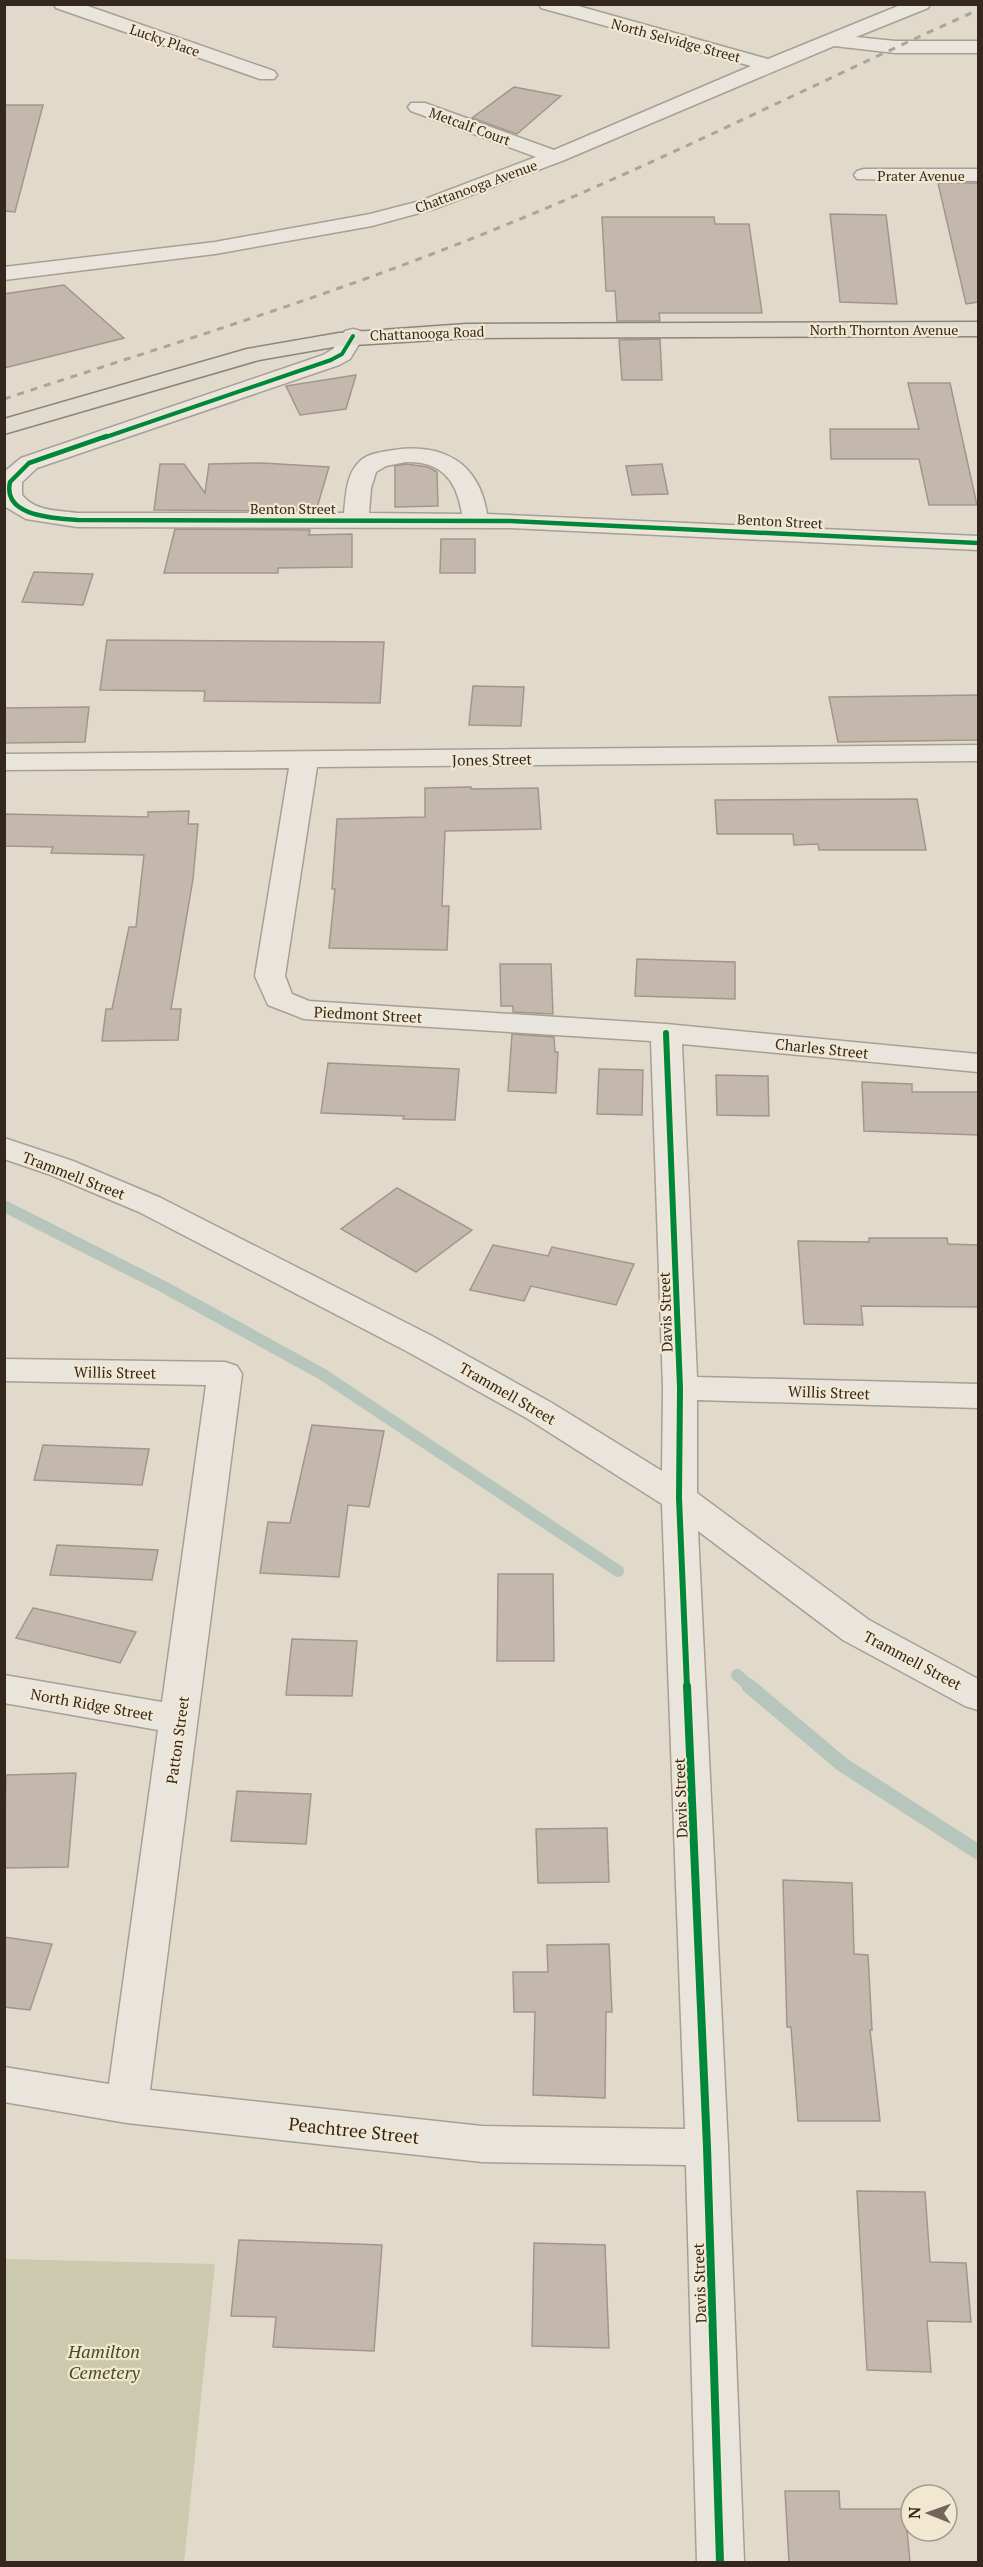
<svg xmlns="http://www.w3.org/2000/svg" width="983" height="2567" viewBox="0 0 983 2567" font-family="'PT Serif',serif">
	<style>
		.cemetery { fill: #cbcaae }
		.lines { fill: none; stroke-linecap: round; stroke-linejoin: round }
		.stream-far1 { stroke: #b6c6bc; stroke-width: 12 }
		.stream { stroke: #b6c6bc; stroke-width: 15 }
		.building { fill: #c4b8ac; stroke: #a1968b; stroke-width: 1.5 }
		.minor-casing { stroke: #a69f95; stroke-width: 3 }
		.major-casing { stroke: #8b857b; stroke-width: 3 }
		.minor { fill: #eae5dc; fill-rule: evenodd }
		.major { fill: #e1dbce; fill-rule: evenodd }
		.rail { stroke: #a9a49c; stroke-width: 3; stroke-dasharray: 7 7; stroke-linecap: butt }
		.cycleway-far3-casing { stroke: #f2e7d1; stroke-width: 6 }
		.cycleway-far2-casing { stroke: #f2e7d1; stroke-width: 8 }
		.cycleway-far1-casing { stroke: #f2e7d1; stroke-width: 10 }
		.cycleway-casing { stroke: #f2e7d1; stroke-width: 11 }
		.cycleway-far3 { stroke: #00873e; stroke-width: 4 }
		.cycleway-far2 { stroke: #00873e; stroke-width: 4.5 }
		.cycleway-far1 { stroke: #00873e; stroke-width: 6 }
		.cycleway { stroke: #00873e; stroke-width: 8 }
		.labels { text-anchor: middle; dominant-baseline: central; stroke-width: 4.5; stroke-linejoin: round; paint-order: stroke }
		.far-street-label { font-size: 14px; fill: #33271e; stroke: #f2e7d1 }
		.street-label { font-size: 15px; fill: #33271e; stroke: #f2e7d1 }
		.near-street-label { font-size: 18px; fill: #33271e; stroke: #f2e7d1 }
		.near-park-label { font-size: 18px; font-style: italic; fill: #454e26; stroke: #f2e7d1 }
	</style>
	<rect width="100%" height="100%" fill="#e1dacb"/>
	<polygon class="cemetery" points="5,2259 215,2264 184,2562 5,2562"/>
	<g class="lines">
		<g class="stream-far1">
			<polyline points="4,1206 164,1287 322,1374 618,1571"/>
			<polyline points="737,1675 751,1687"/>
		</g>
		<polyline class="stream" points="749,1686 843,1765 978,1852"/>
	</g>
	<g class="building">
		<polygon points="514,87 561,96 517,134 472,118"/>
		<polygon points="4,105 43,105 15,212 4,211"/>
		<polygon points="938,183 978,183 978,302 966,304"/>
		<polygon points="830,214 886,215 897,304 840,302"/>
		<polygon points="602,217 714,217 715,224 749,224 762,313 659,313 660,321 617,321 615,291 606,291"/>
		<polygon points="64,285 124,338 4,368 4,294"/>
		<polygon points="660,339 662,380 622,380 619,340"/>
		<polygon points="356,375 346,409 300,415 286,386"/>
		<polygon points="908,383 950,383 977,505 929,505 919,459 831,459 830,429 919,429"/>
		<polygon points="262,463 329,467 316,511 154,510 160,464 184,464 205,493 209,464"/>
		<polygon points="406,464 428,467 437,472 438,506 395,507 395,466"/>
		<polygon points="662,464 668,494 632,495 626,466"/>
		<polygon points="175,529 310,530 309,535 352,534 352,567 278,568 278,573 164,573"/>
		<polygon points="441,539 475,539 475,573 440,573"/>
		<polygon points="34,572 93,574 83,605 22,602"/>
		<polygon points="107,640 384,642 380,703 204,701 205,691 100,690"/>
		<polygon points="473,686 524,687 521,726 469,725"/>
		<polygon points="978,695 978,740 838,742 829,697"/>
		<polygon points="89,707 85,742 4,743 4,708"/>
		<polygon points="471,787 471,789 538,788 541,829 445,831 442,906 449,906 447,950 329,948 335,889 332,889 337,819 425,817 425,788"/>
		<polygon points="917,799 926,850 819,850 818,844 794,845 793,834 717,834 715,800"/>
		<polygon points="189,811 188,824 198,824 193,879 171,1009 181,1009 178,1040 102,1041 106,1009 112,1009 129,927 136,927 144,855 51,853 53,847 4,846 4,814 148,817 148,812"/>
		<polygon points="637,959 735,962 735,999 635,996"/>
		<polygon points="500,964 551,964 553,1014 513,1012 513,1006 501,1006"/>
		<polygon points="512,1034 554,1037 555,1052 558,1052 556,1093 508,1091"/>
		<polygon points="328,1063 459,1069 455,1120 403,1119 404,1116 321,1113"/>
		<polygon points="599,1069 643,1070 642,1115 597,1114"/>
		<polygon points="716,1075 768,1076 769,1116 717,1115"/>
		<polygon points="862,1082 912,1084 912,1092 978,1092 978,1135 864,1131"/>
		<polygon points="397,1188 472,1230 416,1272 341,1229"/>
		<polygon points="869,1238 947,1238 948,1244 978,1245 978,1307 861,1306 863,1325 804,1324 798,1241 869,1242"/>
		<polygon points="493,1245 548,1256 552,1247 634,1264 616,1305 531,1286 524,1301 470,1290"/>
		<polygon points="312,1425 384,1431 369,1507 348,1505 339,1577 260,1573 268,1522 290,1523"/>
		<polygon points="43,1445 149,1449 142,1485 34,1480"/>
		<polygon points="57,1545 158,1550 152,1580 50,1575"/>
		<polygon points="498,1574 553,1574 554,1661 497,1661"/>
		<polygon points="33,1608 56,1613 136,1632 120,1663 16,1638"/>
		<polygon points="292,1639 357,1641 352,1696 286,1695"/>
		<polygon points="76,1773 68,1867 4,1868 6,1775"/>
		<polygon points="237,1791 311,1794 306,1844 231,1841"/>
		<polygon points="607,1828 609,1882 538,1883 536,1829"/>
		<polygon points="783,1880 852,1883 854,1954 868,1955 872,2030 870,2030 880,2121 798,2121 791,2027 787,2027"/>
		<polygon points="4,1937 52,1944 30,2010 4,2007"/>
		<polygon points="609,1944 612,2012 606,2012 605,2098 533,2095 535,2012 514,2012 513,1972 548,1972 547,1945"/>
		<polygon points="857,2191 925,2192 930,2262 966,2263 971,2322 927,2321 931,2372 867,2370"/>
		<polygon points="239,2240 382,2245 374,2351 273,2347 276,2317 231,2316"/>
		<polygon points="534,2243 605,2245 609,2348 532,2346"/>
		<polygon points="785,2491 839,2491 840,2509 905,2509 910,2562 789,2562"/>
	</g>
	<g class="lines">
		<defs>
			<g id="minor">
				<polygon points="54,4 82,4 274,71 277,75 274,79 260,79 56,8"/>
				<polygon points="539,4 571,4 768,59 903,4 930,4 928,8 856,37 895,41 978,41 978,53 895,53 834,46 562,161 434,209 372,226 215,254 4,280 4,267 215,242 370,214 420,201 536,157 411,111 408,107 411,103 425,103 554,150 751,66 541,8"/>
				<polygon points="864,169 978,169 978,181 857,179 854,175 857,171"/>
				<path d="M353,329L361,331L364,336L350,359L339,365L37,468L22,482V495C36,512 57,510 77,513H344C346,496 346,475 359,462C368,453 382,452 394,450C442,443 479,462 487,514L978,536V550L510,528L77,527L26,519L4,506V472L21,458L323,355L333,349L345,331ZM406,462C441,461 457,480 462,514L369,513L371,488L376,472L386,466Z"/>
				<polygon points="978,745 978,761 317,767 285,976 292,994 309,1001 666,1024 978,1054 978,1072 682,1044 697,1377 978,1384 978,1408 697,1400 697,1493 869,1620 978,1679 978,1710 965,1706 843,1640 698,1531 728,2147 744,2562 697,2562 686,2165 482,2162 127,2123 4,2102 4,2067 109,2084 158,1730 4,1703 4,1675 162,1702 206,1385 4,1381 4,1359 225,1362 237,1366 242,1374 150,2090 482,2126 685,2129 662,1504 528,1419 408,1352 139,1212 51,1175 4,1159 4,1138 73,1161 161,1198 432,1336 552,1403 662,1471 663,1388 651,1041 304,1019 268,1005 255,976 289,768 4,770 4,754"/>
			</g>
			<polygon id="major" points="978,322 978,336 466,338 339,346 259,360 4,434 4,419 247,349 339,333 466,324"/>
		</defs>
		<use href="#minor" class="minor-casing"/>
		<use href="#major" class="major-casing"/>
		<use href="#minor" class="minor"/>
		<use href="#major" class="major"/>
		<path class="rail" d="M4,399C171,344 340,293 503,226C664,161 819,81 978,10"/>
		<defs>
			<polyline id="cycleway-far3" points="103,438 331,360 342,354 353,336"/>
			<path id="cycleway-far2" d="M107,436L29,463L10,482C2,517 55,518 77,520L510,521L978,543"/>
			<polyline id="cycleway-far1" points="666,1033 680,1388 679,1498 687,1687"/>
			<polyline id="cycleway" points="687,1686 707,2147 720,2562"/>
		</defs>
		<use href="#cycleway-far3" class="cycleway-far3-casing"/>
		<use href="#cycleway-far2" class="cycleway-far2-casing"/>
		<use href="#cycleway-far1" class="cycleway-far1-casing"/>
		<use href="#cycleway" class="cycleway-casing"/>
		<use href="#cycleway-far3" class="cycleway-far3"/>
		<use href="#cycleway-far2" class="cycleway-far2"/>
		<use href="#cycleway-far1" class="cycleway-far1"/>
		<use href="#cycleway" class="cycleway"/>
	</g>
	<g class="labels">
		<g class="far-street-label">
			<text transform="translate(165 40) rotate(19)">Lucky Place</text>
			<text transform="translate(676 40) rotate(15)">North Selvidge Street</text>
			<text transform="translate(470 126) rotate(20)">Metcalf Court</text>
			<text x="921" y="175">Prater Avenue</text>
			<text transform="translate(476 186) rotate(-20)">Chattanooga Avenue</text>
			<text x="884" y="329">North Thornton Avenue</text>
			<text transform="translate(427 333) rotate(-2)">Chattanooga Road</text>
			<text x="293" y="508">Benton Street</text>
			<text transform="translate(780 521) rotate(3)">Benton Street</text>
		</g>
		<g class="street-label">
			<text transform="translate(492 759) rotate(-1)">Jones Street</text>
			<text transform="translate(368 1014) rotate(3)">Piedmont Street</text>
			<text transform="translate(822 1048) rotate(6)">Charles Street</text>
			<text transform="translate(74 1175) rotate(21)">Trammell Street</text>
			<text transform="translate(665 1312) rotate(-92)">Davis Street</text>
			<text transform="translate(115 1372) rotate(1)">Willis Street</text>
			<text transform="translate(829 1392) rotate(2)">Willis Street</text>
			<text transform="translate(508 1393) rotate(30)">Trammell Street</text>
			<text transform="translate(913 1660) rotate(28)">Trammell Street</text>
			<text transform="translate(92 1704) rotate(10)">North Ridge Street</text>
			<text transform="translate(177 1740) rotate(-82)">Patton Street</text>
			<text transform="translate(680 1798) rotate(-92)">Davis Street</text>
			<text transform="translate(699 2283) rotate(-92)">Davis Street</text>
		</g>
		<g class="near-street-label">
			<text transform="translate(354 2130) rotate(6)">Peachtree Street</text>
		</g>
		<g class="near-park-label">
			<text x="104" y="2351">Hamilton<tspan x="104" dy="21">Cemetery</tspan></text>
		</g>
	</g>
	<rect width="983" height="2567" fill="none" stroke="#33271e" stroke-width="12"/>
	<g transform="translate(929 2513) rotate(271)"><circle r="28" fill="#f2e7d1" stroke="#a69a89" stroke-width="1.5"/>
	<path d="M0-4.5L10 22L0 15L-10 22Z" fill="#70665b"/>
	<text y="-9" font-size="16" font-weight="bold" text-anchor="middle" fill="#33271e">N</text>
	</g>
</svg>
